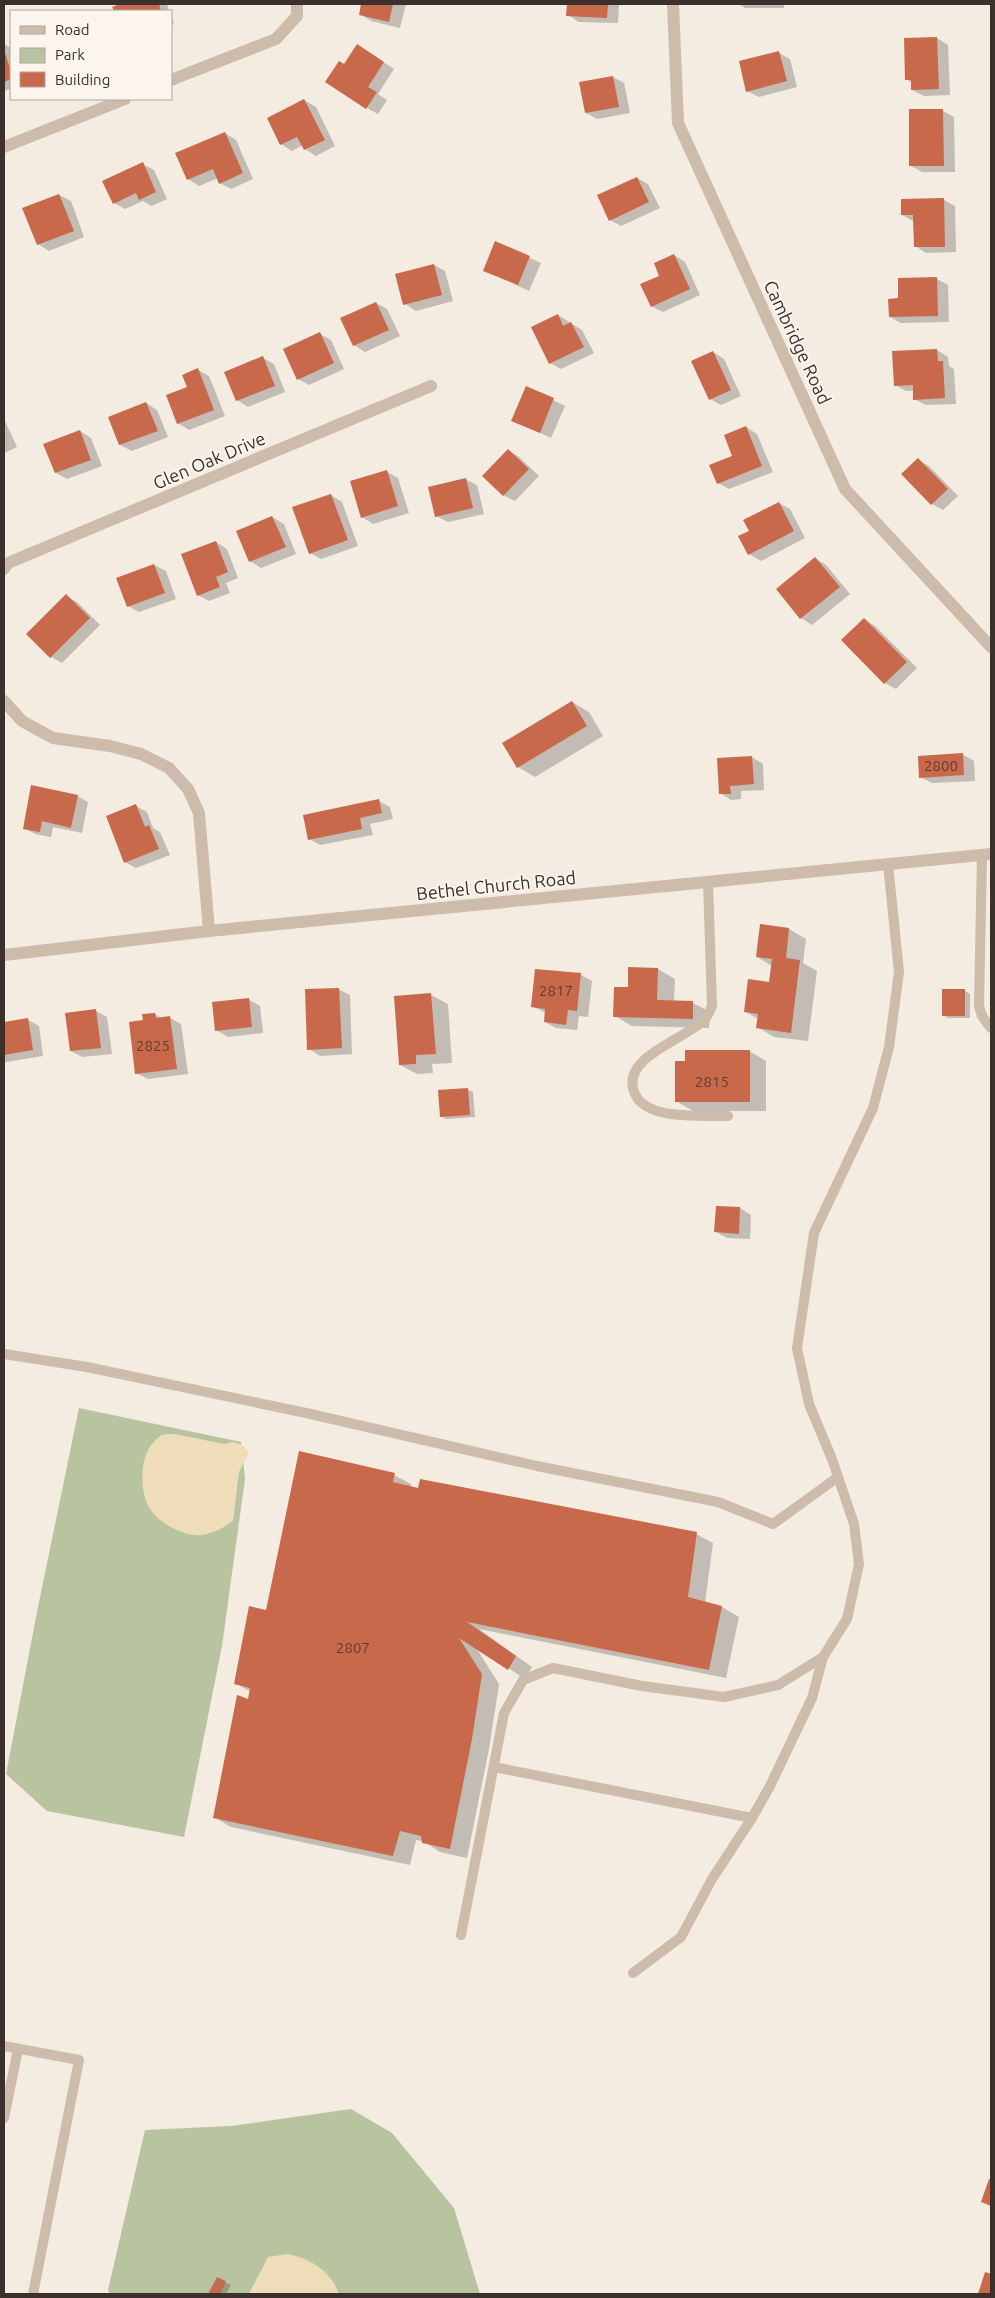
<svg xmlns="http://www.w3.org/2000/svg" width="995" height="2298" viewBox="0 0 995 2298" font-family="Ubuntu,sans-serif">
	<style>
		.green { fill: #b8c4a0 }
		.sand { fill: #efdcb8 }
		.shadow { fill: #0003 }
		.building { fill: #c8694b }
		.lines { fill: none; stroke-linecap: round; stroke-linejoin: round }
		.service { stroke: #cdbbac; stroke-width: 10 }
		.minor { stroke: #cdbbac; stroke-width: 12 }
		.tertiary { stroke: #cdbbac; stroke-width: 12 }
		.labels { text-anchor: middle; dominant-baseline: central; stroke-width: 4; stroke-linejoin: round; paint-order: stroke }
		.number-label { font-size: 15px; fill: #5e3e33 }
		.street-label { font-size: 18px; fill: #3b302b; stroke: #fbf5ee }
	</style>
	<rect width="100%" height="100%" fill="#f4ebe1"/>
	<g class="green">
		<polygon points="79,1408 241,1442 245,1479 222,1646 184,1837 47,1811 6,1774 38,1607"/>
		<polygon points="351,2109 392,2133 454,2208 480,2294 110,2294 108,2290 145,2130 231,2126"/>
	</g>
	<g class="sand">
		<path d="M175,1434L224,1444L232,1442L243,1445L249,1453L239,1472L233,1521C223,1528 214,1533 202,1535C182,1537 155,1521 147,1504C139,1483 140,1450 160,1436C164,1434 170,1434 175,1434Z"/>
		<path d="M288,2254C311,2259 331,2271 339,2294H249L268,2257Z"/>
	</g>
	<g class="shadow">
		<polygon points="124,4 167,4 169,11 115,11 113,8"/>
		<polygon points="363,4 406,4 400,28 371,21 360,14"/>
		<polygon points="568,4 619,4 618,23 579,22 568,15"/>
		<polygon points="739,4 784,4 784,8 745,8"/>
		<polygon points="171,16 174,24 171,25"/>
		<polygon points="937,38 948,45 950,95 924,96 912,90 912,83 906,79"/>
		<polygon points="4,44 11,48 11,89 4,91"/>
		<polygon points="368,52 394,69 378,94 387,100 378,114 367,108 345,65"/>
		<polygon points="779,53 790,59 797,87 759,97 747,91"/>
		<polygon points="613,77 624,83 630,113 597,119 586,113"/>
		<polygon points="304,100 316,107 335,146 316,156 305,149 303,145 292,151 281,144"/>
		<polygon points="943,111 954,117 955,172 922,172 911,166"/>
		<polygon points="225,133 236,140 253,179 231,189 220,183 218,178 199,186 188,179 177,154"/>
		<polygon points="142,164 154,170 167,199 151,206 143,201 125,209 114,203"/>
		<polygon points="637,178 648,184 660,208 621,226 610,220"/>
		<polygon points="59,195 71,201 84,237 49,251 38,244"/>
		<polygon points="944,200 955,206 956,252 926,253 915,246 913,221 902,215"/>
		<polygon points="496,243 541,263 529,291 484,270"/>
		<polygon points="674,255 685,262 700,295 663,312 651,306 661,276"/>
		<polygon points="434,265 445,271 453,301 416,311 405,304"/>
		<polygon points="899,279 937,279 948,285 949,322 901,323 890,317 899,300"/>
		<polygon points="376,303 387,309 400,336 365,352 354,345"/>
		<polygon points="558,315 582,330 594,353 561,369 550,363"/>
		<polygon points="320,334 331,340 344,369 309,385 298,379"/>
		<polygon points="937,350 948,357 949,366 954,369 956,404 926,405 914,399 914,391 906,391 895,385 894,352"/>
		<polygon points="713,352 724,359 741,396 721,405 710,399"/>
		<polygon points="263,358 274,364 285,392 248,407 237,400"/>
		<polygon points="198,370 209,376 225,416 189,430 178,423 188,387"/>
		<polygon points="527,387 565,406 551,438 513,420"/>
		<polygon points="146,403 157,410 168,437 132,451 120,445 110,418"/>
		<polygon points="4,419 17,447 4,453"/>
		<polygon points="746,427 757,434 773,472 729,489 718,483 734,457"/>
		<polygon points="80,431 91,438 102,466 67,479 56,473"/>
		<polygon points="508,450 519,457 539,476 515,501 503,495"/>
		<polygon points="918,460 929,466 958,496 943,510 932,504"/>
		<polygon points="386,471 398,478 409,513 373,524 362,517"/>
		<polygon points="465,479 477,485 484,514 448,522 436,516"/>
		<polygon points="331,495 342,502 358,546 321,559 310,553"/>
		<polygon points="779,503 790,509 805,538 761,561 749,554 740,537 750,531"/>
		<polygon points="272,517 284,524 296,554 261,568 250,561"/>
		<polygon points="216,542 227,549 238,578 226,583 230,593 209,601 198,595"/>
		<polygon points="815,558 826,565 850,594 812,625 801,618"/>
		<polygon points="154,565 166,571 176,599 139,612 128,606"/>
		<polygon points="66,596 77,602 100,625 62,663 51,657"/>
		<polygon points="864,619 875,626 917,668 896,689 885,683"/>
		<polygon points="572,702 589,712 603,736 535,777 518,767"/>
		<polygon points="962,754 974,761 975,781 932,783 920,777"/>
		<polygon points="752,757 763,764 764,790 741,791 741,799 731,800 720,793"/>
		<polygon points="77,796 88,802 82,833 53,827 51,837 35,834 24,828"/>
		<polygon points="379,801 390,807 393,819 370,824 373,835 320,845 309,839"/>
		<polygon points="136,806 147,812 153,828 160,832 170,855 136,868 125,862"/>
		<polygon points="761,926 789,929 806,939 803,963 817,971 808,1041 774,1037 757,1027 758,1019 746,1012 770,983 772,966 757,957"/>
		<polygon points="658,969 675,979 674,1002 693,1003 710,1012 709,1028 632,1026 615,1016 629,988"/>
		<polygon points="581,975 592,981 588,1017 579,1016 577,1030 556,1028 545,1022 546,1013 532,1006"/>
		<polygon points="338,989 350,995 352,1054 320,1056 309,1049"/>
		<polygon points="965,991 970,994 970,1018 948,1018 943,1015"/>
		<polygon points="431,995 448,1004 452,1063 432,1064 433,1073 417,1074 400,1065"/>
		<polygon points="248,999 260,1006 263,1033 228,1037 216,1030"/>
		<polygon points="96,1011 107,1017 112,1054 82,1057 71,1051 67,1014"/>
		<polygon points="155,1014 162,1019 170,1018 181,1024 188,1074 148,1079 136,1073 144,1021"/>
		<polygon points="28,1020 39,1026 43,1056 6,1062 4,1061 4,1029"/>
		<polygon points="749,1051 766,1061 766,1111 693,1111 676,1101 686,1062"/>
		<polygon points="467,1089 473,1092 475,1117 446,1119 441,1116"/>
		<polygon points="740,1208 751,1215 750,1239 727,1238 716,1232"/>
		<polygon points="394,1475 411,1484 411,1487 696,1534 713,1543 705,1603 722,1607 739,1617 726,1678 479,1629 532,1667 525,1679 475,1646 499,1684 489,1749 467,1858 440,1852 423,1841 416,1840 410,1865 231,1827 214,1817 251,1692 235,1683 267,1611"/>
		<polygon points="218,2279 231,2285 226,2294 210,2294"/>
	</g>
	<g class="building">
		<polygon points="120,4 159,4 161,11 114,11 112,7"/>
		<polygon points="361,4 393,4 389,22 359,15"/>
		<polygon points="567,4 608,4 607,18 566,16"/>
		<polygon points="937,37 939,89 911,90 911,80 905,80 904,38"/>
		<polygon points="357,44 384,62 368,87 377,92 366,109 325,82 339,61 344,64"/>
		<polygon points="4,50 11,71 11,79 4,82"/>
		<polygon points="779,51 787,81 746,92 739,61"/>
		<polygon points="613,76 619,107 585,113 579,82"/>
		<polygon points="304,99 325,140 304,150 297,137 280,145 267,118"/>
		<polygon points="909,109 943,109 944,166 909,166"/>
		<polygon points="225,132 243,173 219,184 213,169 187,180 175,153"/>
		<polygon points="143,162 156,192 139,200 136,193 113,204 102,181"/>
		<polygon points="637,177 649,202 609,221 597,195"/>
		<polygon points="59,194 74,231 37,245 22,208"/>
		<polygon points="944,198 945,247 914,247 913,215 901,215 901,199"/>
		<polygon points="495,241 530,256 518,285 483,271"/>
		<polygon points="674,254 690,289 651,307 640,284 659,276 654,263"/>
		<polygon points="434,264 442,295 403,305 395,274"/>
		<polygon points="937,277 938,316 889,317 888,299 898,298 898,278"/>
		<polygon points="376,302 389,330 353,346 340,318"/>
		<polygon points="558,314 563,326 571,322 584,347 549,364 531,327"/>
		<polygon points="320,332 334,363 297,380 283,349"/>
		<polygon points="937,349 938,361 943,361 945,398 913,400 913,385 894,386 892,351"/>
		<polygon points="713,351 731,390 709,400 691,361"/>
		<polygon points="263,356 275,386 236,401 224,372"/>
		<polygon points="198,368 214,410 177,424 166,395 187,387 182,375"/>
		<polygon points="526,386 554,398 540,433 511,421"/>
		<polygon points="146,402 158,431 119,445 108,417"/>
		<polygon points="746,426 762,466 717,484 709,465 732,456 724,435"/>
		<polygon points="80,430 91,460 55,473 43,444"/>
		<polygon points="508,449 529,469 503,496 482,476"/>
		<polygon points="918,458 948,489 931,505 901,474"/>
		<polygon points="387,470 398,506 361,518 350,481"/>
		<polygon points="466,478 473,508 435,517 428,487"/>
		<polygon points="331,494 348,540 309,554 292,507"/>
		<polygon points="779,502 794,531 748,555 738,536 749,531 743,520"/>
		<polygon points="272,516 286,547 249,562 236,531"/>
		<polygon points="216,541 228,572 216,577 220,587 197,596 181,554"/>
		<polygon points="815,557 840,587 800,619 776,589"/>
		<polygon points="154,564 165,593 127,607 116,578"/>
		<polygon points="66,594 90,618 50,658 26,634"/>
		<polygon points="864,618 907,662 884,684 841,640"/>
		<polygon points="572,701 587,726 517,768 502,743"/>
		<polygon points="963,753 964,775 919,778 918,756"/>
		<polygon points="752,756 754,784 730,786 731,794 719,794 717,758"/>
		<polygon points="31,785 78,795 71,828 42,821 40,832 23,829"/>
		<polygon points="379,799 382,813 360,818 362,829 308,840 303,815"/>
		<polygon points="136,804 145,827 149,825 159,849 124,863 106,816"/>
		<polygon points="760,924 789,928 786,958 800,960 791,1033 756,1028 758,1014 744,1012 748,979 769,982 772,959 756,957"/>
		<polygon points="628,967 658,968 657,1000 693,1001 693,1019 613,1017 614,987 628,987"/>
		<polygon points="535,969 581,973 577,1011 568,1010 566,1025 544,1022 545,1009 531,1007"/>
		<polygon points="339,988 342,1048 307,1050 305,989"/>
		<rect x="942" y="989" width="23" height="27"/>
		<polygon points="431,993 436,1054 416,1055 416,1064 399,1065 394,996"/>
		<polygon points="249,998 252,1027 215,1031 212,1002"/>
		<polygon points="96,1009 101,1048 70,1051 65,1013"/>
		<polygon points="155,1013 156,1018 170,1016 177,1069 135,1074 129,1022 143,1020 142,1014"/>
		<polygon points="28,1018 33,1050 4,1055 4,1022"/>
		<polygon points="685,1050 750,1050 750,1102 675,1102 675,1061 685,1061"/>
		<polygon points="468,1088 470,1115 440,1117 438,1090"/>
		<polygon points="716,1206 740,1207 739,1234 714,1232"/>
		<polygon points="299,1451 395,1473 393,1482 418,1488 420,1479 697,1532 688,1597 722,1606 709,1670 467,1622 516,1656 508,1670 459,1638 482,1674 472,1739 450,1849 422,1843 421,1836 400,1831 393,1856 213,1818 237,1695 248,1699 250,1688 234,1684 249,1606 266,1610"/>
		<polygon points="989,2179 991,2179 991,2206 981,2202"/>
		<polygon points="985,2272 991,2274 991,2294 978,2294"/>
		<polygon points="217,2277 226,2281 220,2294 208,2294"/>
	</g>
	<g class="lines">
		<g class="service">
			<polyline points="982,855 979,1006 982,1016 991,1028"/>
			<path d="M708,882L712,1006C710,1010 708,1016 705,1019C686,1040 618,1057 635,1094C647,1121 703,1115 728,1116"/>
			<polyline points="4,1354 87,1367 306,1413 537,1466 718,1502 773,1524 838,1477"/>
			<polyline points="494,1767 752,1818"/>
			<polyline points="461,1935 504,1713 523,1680 553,1668 642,1686 724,1697 778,1685 823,1657"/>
			<polyline points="633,1973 681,1937 712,1879 752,1818 770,1786 812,1698 823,1657 847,1619 859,1564 854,1524 832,1459 809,1404 797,1348 814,1233 873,1108 889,1047 899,972 888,864"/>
			<polyline points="4,2046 79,2060 33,2294"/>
			<polyline points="4,2118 18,2049"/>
		</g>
		<g class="minor">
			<polyline points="673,4 678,123 845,489 991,647"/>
			<polyline points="171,80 276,39 297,16 297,4"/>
			<polyline points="4,147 125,99"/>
			<polyline points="4,569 8,563 431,386"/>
			<polyline points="4,701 22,721 53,738 110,746 141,754 169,768 188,789 199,813 209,931"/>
		</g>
		<polyline class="tertiary" points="4,955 209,931 991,854"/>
	</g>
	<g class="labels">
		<g class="number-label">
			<text x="941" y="765">2800</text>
			<text x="556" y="990">2817</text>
			<text x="153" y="1045">2825</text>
			<text x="712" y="1081">2815</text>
			<text x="353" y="1647">2807</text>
		</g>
		<g class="street-label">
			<text transform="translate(798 342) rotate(65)">Cambridge Road</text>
			<text transform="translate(209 460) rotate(-23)">Glen Oak Drive</text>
			<text transform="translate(496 885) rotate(-6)">Bethel Church Road</text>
		</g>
	</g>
	<rect width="995" height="2298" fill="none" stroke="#3b302b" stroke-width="10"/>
	<rect x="10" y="10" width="162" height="90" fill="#fbf5ee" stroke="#aea6a0"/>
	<rect x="20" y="26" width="25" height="8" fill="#cdbbac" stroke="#aea6a0"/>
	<text x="55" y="35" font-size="15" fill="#3b302b">Road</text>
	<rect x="20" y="48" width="25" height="15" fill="#b8c4a0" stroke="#aea6a0"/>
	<text x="55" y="60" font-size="15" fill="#3b302b">Park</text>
	<rect x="20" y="72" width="25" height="15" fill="#c8694b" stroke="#aea6a0"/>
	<text x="55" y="85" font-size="15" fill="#3b302b">Building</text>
</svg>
